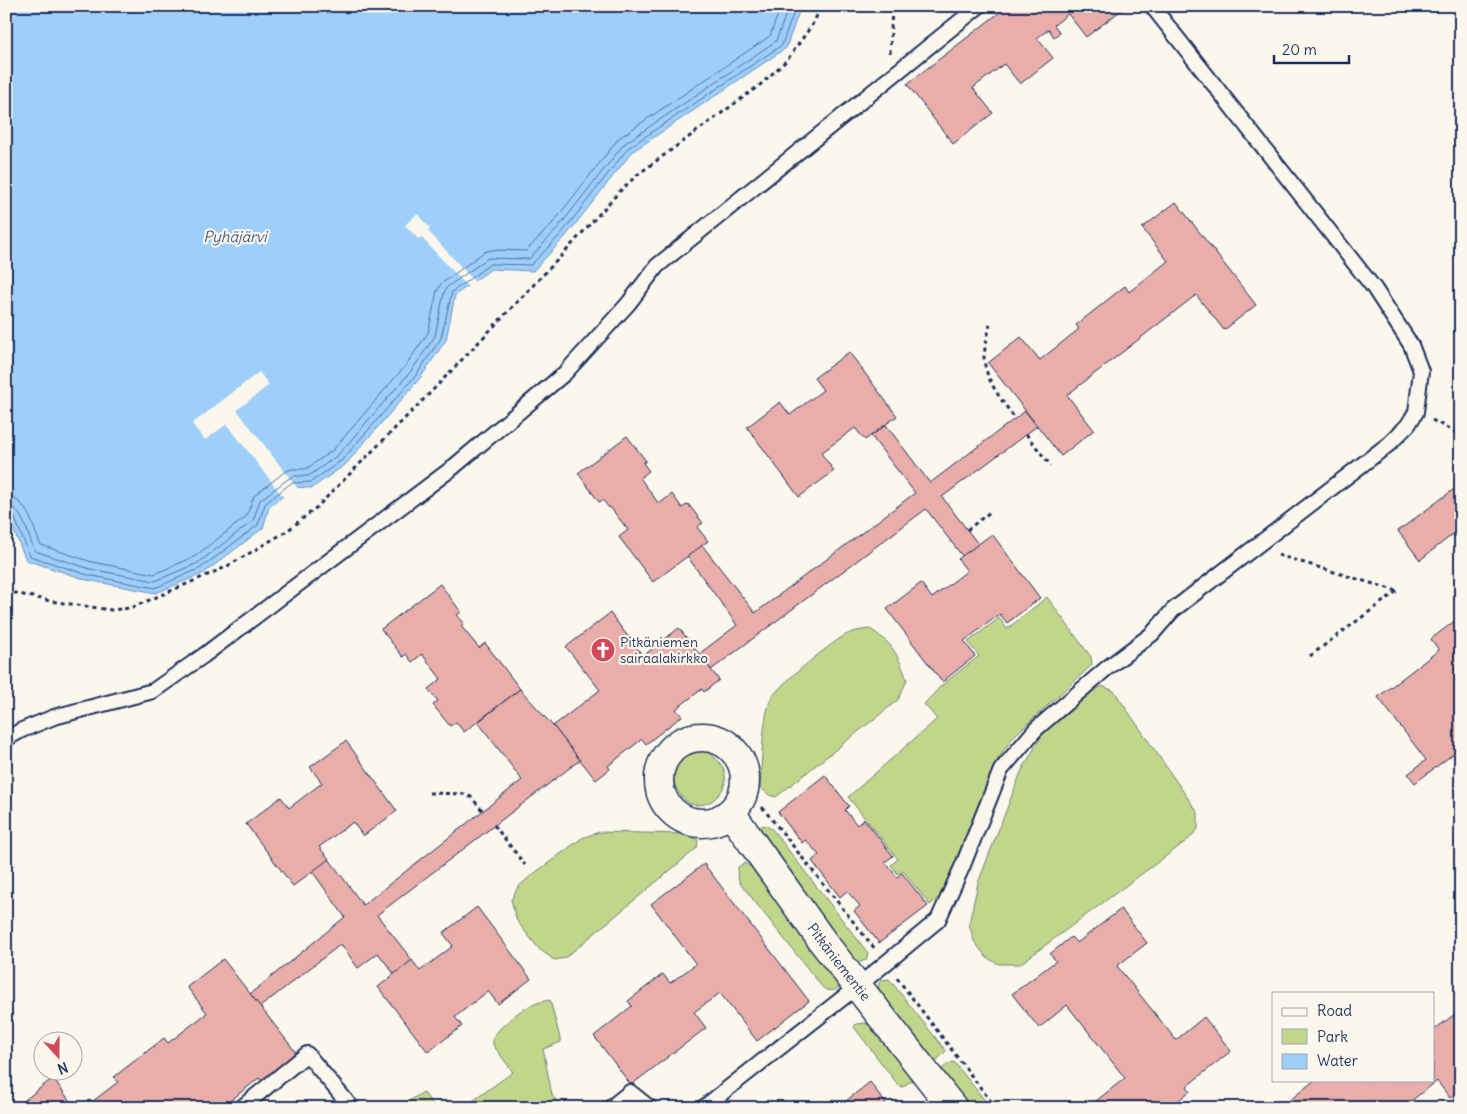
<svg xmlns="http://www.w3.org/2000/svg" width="1467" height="1114" viewBox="0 0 1467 1114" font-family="Delius,sans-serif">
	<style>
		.green { fill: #c2d68b; stroke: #6e8274 }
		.water { fill: #9ecffa; stroke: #6a8fbc }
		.pier { fill: #fbf7ec }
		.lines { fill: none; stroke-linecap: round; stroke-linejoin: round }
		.shore { stroke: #4f6f9c; stroke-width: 1 }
		.building { fill: #eaaeaa; stroke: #1b2f5e }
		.lane-casing { stroke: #1b2f5e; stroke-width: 18 }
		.street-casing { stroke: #1b2f5e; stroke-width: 31 }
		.path { stroke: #1b2f5e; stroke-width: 3; stroke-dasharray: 4 4; stroke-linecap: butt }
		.lane { stroke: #fbf7ec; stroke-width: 14 }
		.street { stroke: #fbf7ec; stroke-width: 28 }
		.labels { text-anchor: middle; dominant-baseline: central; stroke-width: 4.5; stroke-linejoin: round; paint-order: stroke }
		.poi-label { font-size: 14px; fill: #1b2f5e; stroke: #fbf7ec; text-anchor: start }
		.street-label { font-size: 14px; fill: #1b2f5e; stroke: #fbf7ec }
		.water-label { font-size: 15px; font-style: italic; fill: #3c5785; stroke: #fbf7ec }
	</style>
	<rect width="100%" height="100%" fill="#fbf7ec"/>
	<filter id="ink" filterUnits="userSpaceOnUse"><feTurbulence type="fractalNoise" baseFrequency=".02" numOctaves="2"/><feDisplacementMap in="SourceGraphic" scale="10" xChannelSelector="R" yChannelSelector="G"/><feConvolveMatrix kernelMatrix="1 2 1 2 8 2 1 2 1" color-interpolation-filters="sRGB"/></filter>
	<g filter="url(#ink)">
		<g class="green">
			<polygon points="1047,597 1091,657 1092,665 1014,736 996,762 941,896 930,905 903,871 898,874 891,865 898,859 848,797 937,719 924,704 942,685 979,656 968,642 999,618 1007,629"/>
			<path d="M870,629C893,643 898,655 907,680L898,700L776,797L769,795L760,787C762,764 762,718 771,699C777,686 830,644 844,636C852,631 861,630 870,629Z"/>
			<polygon points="1102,686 1114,691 1198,813 1198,829 1189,839 1020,964 999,964 987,958 974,941 969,924 978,883 1021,772 1043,733 1092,692"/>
			<path d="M697,750C705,750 708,752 714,757C746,783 702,822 682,797C666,776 672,757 697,750Z"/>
			<polygon points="764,825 772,829 868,953 866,960 860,962 853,960 759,841 758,828"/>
			<polygon points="599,832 688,834 698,840 697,848 565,958 554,960 539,949 517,921 511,900 518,887 532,875 582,838"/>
			<path d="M745,863L754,869L840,980L838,988C832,992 829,991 823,988L740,883L737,875L738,867Z"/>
			<polygon points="889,979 946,1051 936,1061 931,1060 880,991 878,986 881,980"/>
			<path d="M550,1000L561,1042L543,1049L552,1095L562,1108H463L513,1072L493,1045V1036C510,1018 524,1004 550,1000Z"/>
			<polygon points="865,1023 882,1031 917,1076 903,1087 898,1085 854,1027 856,1024"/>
			<polygon points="954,1062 991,1108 970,1108 943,1073 942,1069 948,1064"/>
			<polygon points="423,1092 436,1108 399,1108"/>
		</g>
		<polygon class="water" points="6,6 801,6 786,48 632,152 566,236 533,271 491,269 455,295 446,340 421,377 346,464 312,488 295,487 269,507 263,528 204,573 156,593 87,580 26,560 6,512"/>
		<g class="pier">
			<polygon points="417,214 430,228 428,231 476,283 469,288 421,237 418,239 405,225"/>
			<polygon points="259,372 269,385 237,410 299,490 296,490 284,498 227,424 205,440 192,424"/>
		</g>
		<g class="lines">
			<g class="shore">
				<path d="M6,497C29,498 32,528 41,545L92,562L154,574L194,557L246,517L254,496L283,473L291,469H306L333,450L406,365L428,333L437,291L441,284L484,252L491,250L526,251L552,224L619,138L770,36L781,6"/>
				<path d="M6,505C23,506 28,538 35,551L90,569L155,581L198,563L253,521L260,500L288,479L294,476H309L338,455L412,370L435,336L444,293L447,287L488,258L529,259L557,229L624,144L776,41L789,6"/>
				<polyline points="6,511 13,514 30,556 88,575 155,588 201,568 258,525 265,504 291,483 311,482 342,460 417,374 441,338 452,292 490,264 531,265 562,233 628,148 782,45 796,6"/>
			</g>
		</g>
		<g class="building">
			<polygon points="1008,6 1122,6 1124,8 1086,37 1068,14 1054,25 1060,33 1054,37 1049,29 1037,38 1053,58 1020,84 1004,64 973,88 993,113 953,144 907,84"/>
			<polygon points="1176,202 1256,305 1224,330 1196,295 1067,395 1094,430 1061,456 988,363 1021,337 1040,360 1079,329 1076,325 1125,286 1129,292 1168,261 1142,228"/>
			<polygon points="849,352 897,416 865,440 855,428 821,453 834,471 799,497 747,427 780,402 790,415 823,390 814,378"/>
			<polygon points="1025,411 1037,426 942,497 978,544 963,557 926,509 711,670 699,654 737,625 687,556 702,545 755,613 915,493 871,436 886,425 930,483"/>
			<polygon points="627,436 646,461 643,463 649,471 640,478 659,504 672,494 682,508 688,504 703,523 697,527 708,541 653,582 619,537 628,530 610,507 609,508 603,500 599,502 578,473"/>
			<polygon points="1461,484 1461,528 1420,560 1398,531"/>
			<polygon points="992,534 1040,598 1007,623 1000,614 964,641 975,656 942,682 887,609 921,583 932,598 967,571 958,559"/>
			<polygon points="440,584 461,612 457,615 464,623 461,626 479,648 485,643 520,689 464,732 456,722 450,726 433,705 438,701 428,689 441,679 422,654 412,662 406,654 403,657 381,629"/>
			<polygon points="610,613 643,656 679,628 719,680 704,692 702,689 676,709 682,716 646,744 642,739 608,766 610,769 596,780 553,726 600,690 566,647"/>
			<polygon points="1461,616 1461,748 1415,783 1408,774 1426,760 1378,697 1439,650 1431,639"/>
			<polygon points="520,689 553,726 580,760 377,915 412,960 395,975 378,953 358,968 341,944 260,1007 250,994 345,917 312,871 329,859 363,905 522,780 478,722"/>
			<polygon points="346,741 397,811 363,836 353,822 319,847 329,859 293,886 246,824 281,797 289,808 322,783 310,767"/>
			<polygon points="825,775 849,806 845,810 857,825 864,819 893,856 885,862 897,877 902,873 928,906 879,943 854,911 860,906 847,891 840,897 812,861 819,855 806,840 802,843 778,812"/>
			<polygon points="704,864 809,1001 757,1041 720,993 694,1012 706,1028 631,1085 594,1036 632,1006 628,1001 663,974 670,983 696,964 651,904"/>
			<polygon points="477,907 531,979 498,1004 488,991 455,1017 462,1026 428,1052 378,987 412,960 420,971 453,946 443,933"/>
			<polygon points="1121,909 1147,943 1117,966 1176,1040 1204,1017 1231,1051 1187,1086 1190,1091 1170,1107 1164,1101 1156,1108 1101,1108 1096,1101 1125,1078 1067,1005 1039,1028 1012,994 1056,961 1050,954 1071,937 1077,943"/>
			<polygon points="223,959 298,1055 263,1082 259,1078 221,1108 84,1108 118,1082 114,1077 164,1038 168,1043 207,1013 187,987"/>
			<polygon points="1460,1010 1461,1090 1450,1098 1437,1081 1402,1108 1280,1108 1315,1080 1433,1080 1433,1031"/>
			<polygon points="53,1078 75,1108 17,1108 16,1107"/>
			<polygon points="870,1082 889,1108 837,1108"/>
		</g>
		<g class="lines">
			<defs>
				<g id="lane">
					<polyline points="6,739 22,730 54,717 153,691 203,656 451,469 565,373 628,304 657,266 979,6"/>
					<polyline points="241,1108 307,1054 352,1108"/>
					<polyline points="610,1108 630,1092 650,1108"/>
					<polyline points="703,1108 858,986 938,920 963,865 1001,770 1036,729 1107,668 1152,634 1173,610 1389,444 1408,425 1416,412 1421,371 1411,345 1374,288 1152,6"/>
				</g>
				<g id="street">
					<circle cx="702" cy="780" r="43"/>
					<path id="s1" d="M731,813L823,942L953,1108"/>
				</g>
			</defs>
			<use href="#lane" class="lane-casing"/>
			<use href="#street" class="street-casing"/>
			<g class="path">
				<polyline points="890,53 892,6"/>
				<path d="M990,324C988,335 984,349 984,359C986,382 1003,401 1015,419"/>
				<polyline points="1432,420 1461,435"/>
				<polyline points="1026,434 1051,466"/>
				<polyline points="967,530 990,512"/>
				<polyline points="1278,555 1397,591"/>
				<polyline points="6,591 50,601 111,610 131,608 226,567 287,531 317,507 431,392 565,252 619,192 637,175 760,85 787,60 812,25 822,6"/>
				<polyline points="1310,656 1397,591"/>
				<polyline points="745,785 752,794"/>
				<polyline points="429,793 464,794 471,797 483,811"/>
				<polyline points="762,807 875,949"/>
				<polyline points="494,825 525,865"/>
				<polyline points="897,978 996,1108"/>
			</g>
			<use href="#lane" class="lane"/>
			<use href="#street" class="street"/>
		</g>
	</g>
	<defs>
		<symbol id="church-disc" viewBox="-11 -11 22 22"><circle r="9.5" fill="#d1495b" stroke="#fbf7ec"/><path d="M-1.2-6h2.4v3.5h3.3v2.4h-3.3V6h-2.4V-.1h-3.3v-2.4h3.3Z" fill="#fff"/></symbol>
	</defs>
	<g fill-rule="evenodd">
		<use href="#church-disc" x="589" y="636" width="28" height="28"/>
	</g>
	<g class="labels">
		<g class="poi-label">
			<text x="620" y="642">Pitkäniemen<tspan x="620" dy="16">sairaalakirkko</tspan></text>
		</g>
		<g class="street-label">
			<text stroke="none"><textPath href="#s1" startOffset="184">Pitkäniementie</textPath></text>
		</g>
		<g class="water-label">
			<text x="235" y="236">Pyhäjärvi</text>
		</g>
	</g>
	<rect width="1467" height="1114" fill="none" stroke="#fbf7ec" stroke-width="25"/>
	<rect x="12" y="12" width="1442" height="1089" fill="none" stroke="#1b2f5e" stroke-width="2" filter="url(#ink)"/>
	<rect x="1272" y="992" width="162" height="90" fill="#fbf7ec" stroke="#a1a7b3"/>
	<rect x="1282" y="1008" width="25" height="8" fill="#fbf7ec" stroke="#a1a7b3"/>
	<text x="1317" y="1016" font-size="15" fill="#1b2f5e">Road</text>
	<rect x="1282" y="1029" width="25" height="15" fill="#c2d68b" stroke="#a1a7b3"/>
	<text x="1317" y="1042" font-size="15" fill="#1b2f5e">Park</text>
	<rect x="1282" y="1054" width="25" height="15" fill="#9ecffa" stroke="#a1a7b3"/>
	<text x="1317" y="1066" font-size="15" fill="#1b2f5e">Water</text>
	<g transform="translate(58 1056) rotate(159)"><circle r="24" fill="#fbf7ec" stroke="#a1a7b3"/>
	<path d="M0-4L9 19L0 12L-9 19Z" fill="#d1495b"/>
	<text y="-8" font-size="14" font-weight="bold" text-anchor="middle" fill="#1b2f5e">N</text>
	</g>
	<path d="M1274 55v8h75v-8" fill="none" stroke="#1b2f5e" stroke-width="2.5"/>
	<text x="1282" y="55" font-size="15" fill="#1b2f5e" stroke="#fbf7ec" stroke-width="4" paint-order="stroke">20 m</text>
</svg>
